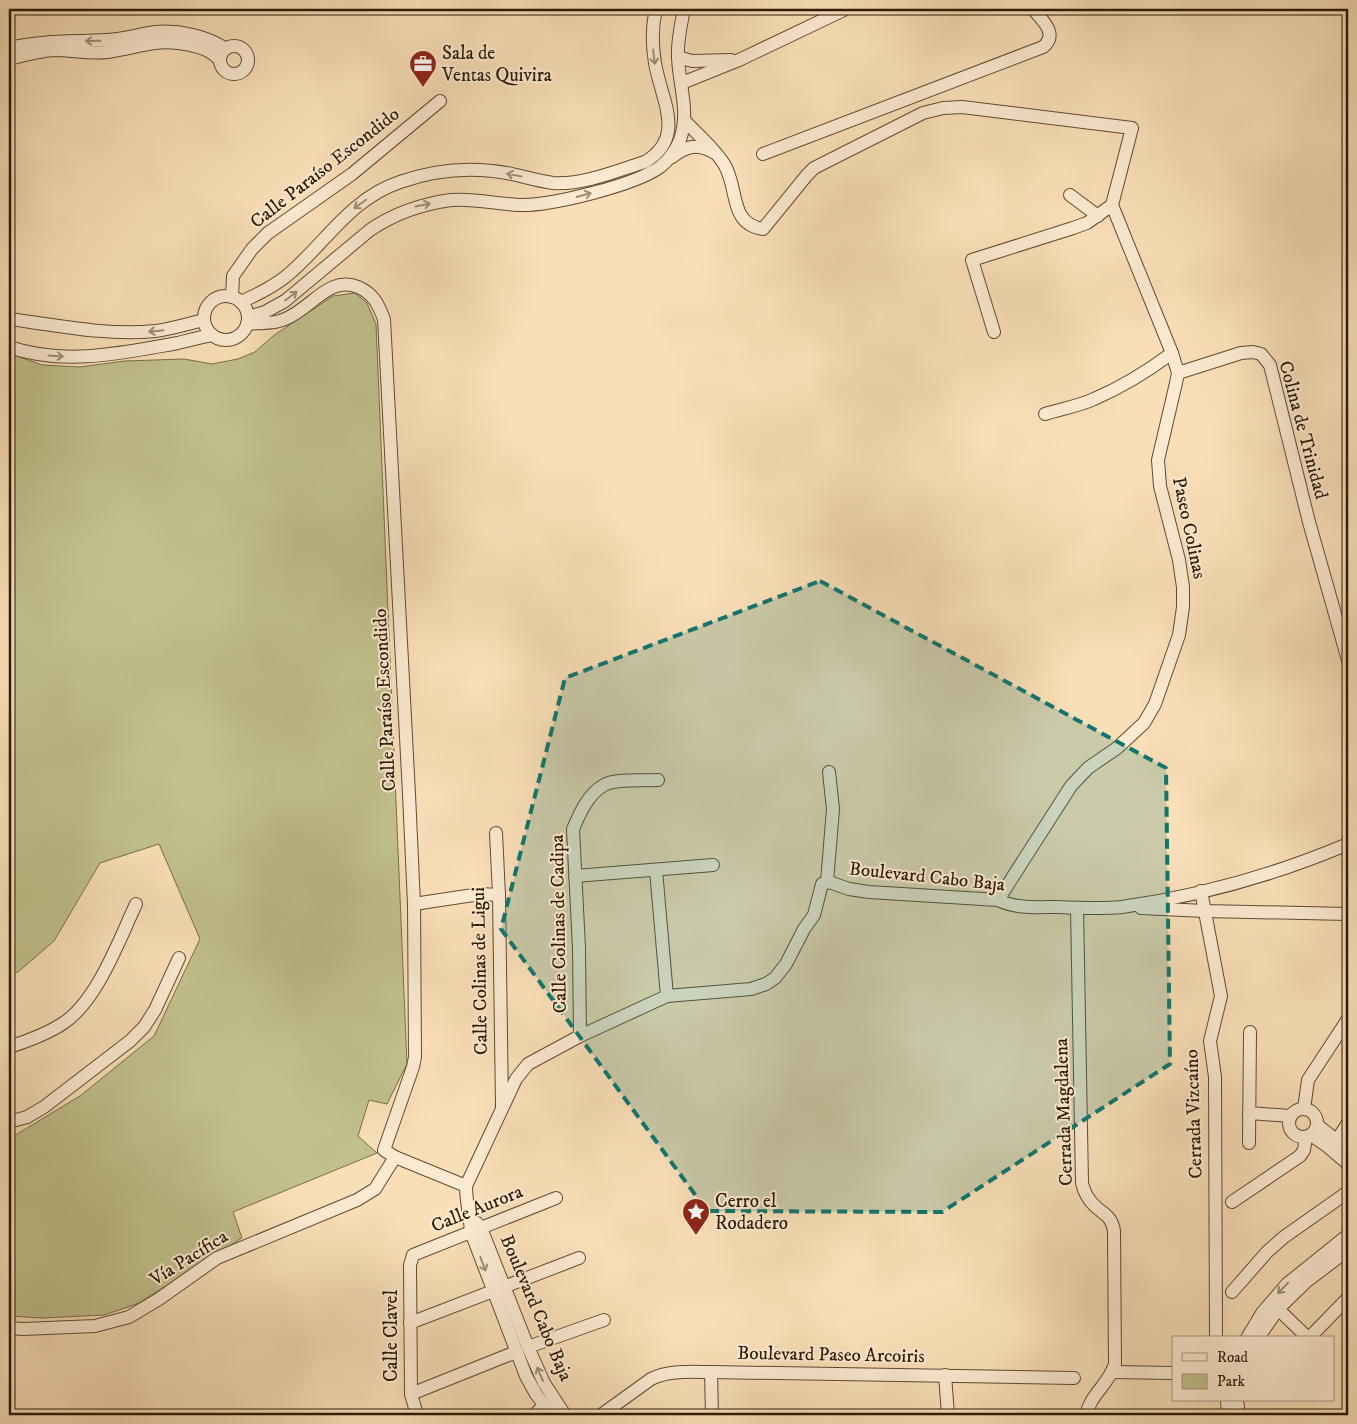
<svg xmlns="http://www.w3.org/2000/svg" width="1357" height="1424" viewBox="0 0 1357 1424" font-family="'IM FELL DW Pica',serif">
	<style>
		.green { fill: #c1c18c; stroke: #766e49 }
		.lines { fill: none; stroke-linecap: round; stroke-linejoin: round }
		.minor-casing { stroke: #5f4b32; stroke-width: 14 }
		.minor { stroke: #fbead1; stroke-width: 12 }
		.oneway { stroke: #9e8c76 }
		.marked { fill: #0f766e; fill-opacity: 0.2; stroke: #0f766e; stroke-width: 4; stroke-dasharray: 10 6; stroke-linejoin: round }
		.labels { text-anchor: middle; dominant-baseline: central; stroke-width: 4; stroke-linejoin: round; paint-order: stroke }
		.poi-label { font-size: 19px; fill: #2c1a06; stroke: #fbead1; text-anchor: start }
		.street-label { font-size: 19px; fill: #2c1a06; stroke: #fbead1 }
	</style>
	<rect width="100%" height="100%" fill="#f9dfb8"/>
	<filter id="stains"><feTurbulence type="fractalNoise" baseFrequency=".004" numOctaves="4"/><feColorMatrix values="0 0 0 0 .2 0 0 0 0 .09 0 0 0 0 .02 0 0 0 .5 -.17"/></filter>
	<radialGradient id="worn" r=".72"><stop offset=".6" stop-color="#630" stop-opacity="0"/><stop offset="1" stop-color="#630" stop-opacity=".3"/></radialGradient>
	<polygon class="green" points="355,293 367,303 376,324 407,1064 387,1104 369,1100 358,1136 377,1153 233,1212 242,1238 139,1303 125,1308 104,1315 43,1318 9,1316 9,1139 80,1096 154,1036 200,939 159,844 100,863 54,941 18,972 9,973 9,353 42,365 79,367 125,361 184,359 212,364 238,359 255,352 273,336 333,296"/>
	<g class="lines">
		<defs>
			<g id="minor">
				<circle cx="234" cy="60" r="14"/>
				<path d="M9,48C42,40 74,42 107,40C124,39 140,34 156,32C179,30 206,36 226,49"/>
				<polyline points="678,57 692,61 731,60"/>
				<path d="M9,59C24,55 38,51 54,50C72,50 90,54 107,52C138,48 158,37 190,45C202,47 212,51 220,60"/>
				<polyline points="682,83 739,60 846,9"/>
				<path d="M685,121C698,135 714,148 724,164C739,187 728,224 763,229L807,175L814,168L923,113L943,108L962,107L1132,128L1112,205L1172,353L1178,373L1176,383L1158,460L1160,486L1179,560L1183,587V607L1179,635L1155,704L1144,723L1117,748L1088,768L1071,786L998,900"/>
				<path d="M763,154L1043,47C1059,34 1042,20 1033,9"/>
				<path d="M672,157C686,146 697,143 713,152"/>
				<polyline points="1070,195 1098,216"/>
				<circle cx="226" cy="318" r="22"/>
				<polyline points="232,297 233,276 252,249 268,233 352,174 440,101"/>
				<path d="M241,302C258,294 275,286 290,273C327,241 350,199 400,182C437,169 473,166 512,174C525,177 539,181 553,183C584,185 616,171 645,162C687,137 661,100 655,63C652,45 652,26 656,9"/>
				<path d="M248,317L265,312L285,301L370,230C395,213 421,204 451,200C474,198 496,204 519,205C551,206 635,185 660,167C669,160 676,150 680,140C690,111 679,86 678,57C677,41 681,25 684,9"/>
				<path d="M9,319C57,325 106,336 155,331C171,329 187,324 204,320"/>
				<path d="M247,324C259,322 273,325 285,319C311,309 329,275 358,287C374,294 378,304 384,319L409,794L414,904L415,1057L413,1067L384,1150L395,1157L466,1186"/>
				<polyline points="994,332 972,260 1073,228 1087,223 1112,205"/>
				<path d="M9,347C65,366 122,353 178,343C190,340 201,337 212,335"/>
				<polyline points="1178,373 1241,353 1253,352 1261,354 1270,365 1309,522 1348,660"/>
				<path d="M1045,414C1061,409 1079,406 1094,399C1122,387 1148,371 1172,353"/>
				<polyline points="496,833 499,895 502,1106"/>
				<polyline points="656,870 667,996"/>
				<polyline points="575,876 713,865"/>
				<polyline points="827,882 833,809 829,772"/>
				<polyline points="1201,891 1221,996 1210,1041 1215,1077 1216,1338"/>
				<polyline points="414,904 480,894 499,895"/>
				<path d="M1077,908L1082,1183C1084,1192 1088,1200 1096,1207C1105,1215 1112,1217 1114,1231L1115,1364C1109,1384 1090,1395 1086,1415"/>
				<polyline points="1141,908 1205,911 1348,914"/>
				<path d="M580,1036L579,948L573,829C580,813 588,794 604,785C616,778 644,781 658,780"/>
				<path d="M9,1047C28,1041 45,1035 62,1024C97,1002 119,940 136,904"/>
				<circle cx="1303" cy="1123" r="14"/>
				<polyline points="1304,1109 1308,1080 1348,1019"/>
				<polyline points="1249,1113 1291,1116"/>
				<polyline points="9,1122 27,1117 44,1107 130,1041 144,1027 155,1010 179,958"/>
				<polyline points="1317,1125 1348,1149"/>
				<polyline points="1311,1135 1327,1146 1348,1164"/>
				<polyline points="1337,1140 1348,1123"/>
				<polyline points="1249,1143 1250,1032"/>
				<polyline points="1232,1202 1300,1156 1304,1150 1306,1137"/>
				<polyline points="477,1223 481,1228 528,1347 544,1383 565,1415"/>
				<polyline points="1232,1292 1267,1252 1284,1237 1348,1192"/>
				<polyline points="1278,1309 1308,1338"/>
				<polyline points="410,1323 579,1258"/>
				<polyline points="9,1328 23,1329 95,1326 129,1317 159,1299 217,1258 357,1200 375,1189 395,1157"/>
				<polyline points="1247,1338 1262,1313 1287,1284 1348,1235"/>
				<polyline points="1258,1338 1278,1309 1307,1281 1348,1250"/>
				<polyline points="1309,1338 1348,1298"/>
				<polyline points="528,1347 604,1320"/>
				<polyline points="711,1372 712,1415"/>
				<polyline points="1112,1372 1173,1373"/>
				<polyline points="945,1375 948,1415"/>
				<polyline points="411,1394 516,1352"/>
				<polyline points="1227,1400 1228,1415"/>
				<polyline points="1237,1400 1239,1415"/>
				<polyline points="417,1415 411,1394 410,1265 413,1255 556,1198"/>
				<polyline points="534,1415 545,1405"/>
				<path d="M552,1415L536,1394L526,1376L471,1232C470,1216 466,1202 466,1186L516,1079L528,1064L580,1036L667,996L751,989L766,984L775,978L786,964L804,929L814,915L822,884L829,882L849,889L869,892L998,900C1016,909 1038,907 1057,907C1078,908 1101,909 1122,907C1199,896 1277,874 1348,844"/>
				<path d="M601,1415L651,1379C669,1370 691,1372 711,1372L1074,1378"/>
			</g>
		</defs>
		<use href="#minor" class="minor-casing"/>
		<use href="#minor" class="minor"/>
	</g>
	<defs><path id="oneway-shaft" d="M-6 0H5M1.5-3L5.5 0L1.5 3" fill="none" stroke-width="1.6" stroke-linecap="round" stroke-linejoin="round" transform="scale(1.25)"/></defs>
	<g class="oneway">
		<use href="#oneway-shaft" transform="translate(93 41) rotate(179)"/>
		<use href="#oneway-shaft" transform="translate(654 57) rotate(83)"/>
		<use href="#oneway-shaft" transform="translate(514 175) rotate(-168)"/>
		<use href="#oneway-shaft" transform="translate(584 195) rotate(-16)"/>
		<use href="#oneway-shaft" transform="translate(360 204) rotate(145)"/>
		<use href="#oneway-shaft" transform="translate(423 205) rotate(-12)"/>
		<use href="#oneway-shaft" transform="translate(291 296) rotate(-37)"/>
		<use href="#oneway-shaft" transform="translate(156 331) rotate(174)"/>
		<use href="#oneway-shaft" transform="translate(56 356) rotate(4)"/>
		<use href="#oneway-shaft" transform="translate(483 1264) rotate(69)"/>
		<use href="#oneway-shaft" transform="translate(1283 1288) rotate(134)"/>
		<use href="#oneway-shaft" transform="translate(540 1374) rotate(-114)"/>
	</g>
	<path class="marked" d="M820,581L1166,768L1170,1064L942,1212L707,1211L501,929L565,678Z"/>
	<defs>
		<symbol id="office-pin" viewBox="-11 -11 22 30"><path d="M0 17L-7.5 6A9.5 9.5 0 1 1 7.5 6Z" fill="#8f2418" stroke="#fbead1"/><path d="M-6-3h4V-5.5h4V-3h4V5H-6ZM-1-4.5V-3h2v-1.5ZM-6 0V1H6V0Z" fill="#fff"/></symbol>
		<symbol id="sight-pin" viewBox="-11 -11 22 30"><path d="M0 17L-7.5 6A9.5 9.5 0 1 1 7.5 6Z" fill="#8f2418" stroke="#fbead1"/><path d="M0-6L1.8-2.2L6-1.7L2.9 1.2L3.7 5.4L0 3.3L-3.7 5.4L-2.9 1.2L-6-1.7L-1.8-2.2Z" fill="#fff"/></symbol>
	</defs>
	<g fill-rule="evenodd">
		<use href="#office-pin" x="407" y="48" width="32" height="43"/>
		<use href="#sight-pin" x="680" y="1196" width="32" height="43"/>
	</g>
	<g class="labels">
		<g class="poi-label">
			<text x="442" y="53">Sala de<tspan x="442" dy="22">Ventas Quivira</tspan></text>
			<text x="715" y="1201">Cerro el<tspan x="715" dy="22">Rodadero</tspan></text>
		</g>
		<g class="street-label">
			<text transform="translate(325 168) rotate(-38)">Calle Paraíso Escondido</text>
			<text transform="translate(1303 430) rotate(75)">Colina de Trinidad</text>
			<text transform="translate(1189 528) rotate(78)">Paseo Colinas</text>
			<text transform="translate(385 700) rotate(-93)">Calle Paraíso Escondido</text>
			<text transform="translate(927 877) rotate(6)">Boulevard Cabo Baja</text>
			<text transform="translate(559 924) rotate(-91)">Calle Colinas de Cadipa</text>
			<text transform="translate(480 971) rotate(-91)">Calle Colinas de Ligui</text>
			<text transform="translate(1064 1112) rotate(-92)">Cerrada Magdalena</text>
			<text transform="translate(1194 1114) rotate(-92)">Cerrada Vizcaíno</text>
			<text transform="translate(477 1209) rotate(-22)">Calle Aurora</text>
			<text transform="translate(189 1258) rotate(-32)">Vía Pacífica</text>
			<text transform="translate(536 1308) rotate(67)">Boulevard Cabo Baja</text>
			<text transform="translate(391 1336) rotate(-90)">Calle Clavel</text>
			<text transform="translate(831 1355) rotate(1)">Boulevard Paseo Arcoiris</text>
		</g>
	</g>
	<rect width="1357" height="1424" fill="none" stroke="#f9dfb8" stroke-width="30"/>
	<rect x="10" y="10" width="1337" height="1404" fill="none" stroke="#2c1a06" stroke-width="2.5"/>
	<rect x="15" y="15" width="1327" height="1394" fill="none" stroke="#2c1a06"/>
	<rect x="1172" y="1336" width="162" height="65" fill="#fbead1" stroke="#a89780"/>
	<rect x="1182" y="1353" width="25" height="8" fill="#fbead1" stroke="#a89780"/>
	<text x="1217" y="1362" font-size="15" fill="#2c1a06">Road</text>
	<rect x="1182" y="1374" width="25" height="15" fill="#c1c18c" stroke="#a89780"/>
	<text x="1217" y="1386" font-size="15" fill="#2c1a06">Park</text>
	<rect width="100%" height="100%" filter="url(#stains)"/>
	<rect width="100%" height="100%" fill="url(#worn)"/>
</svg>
